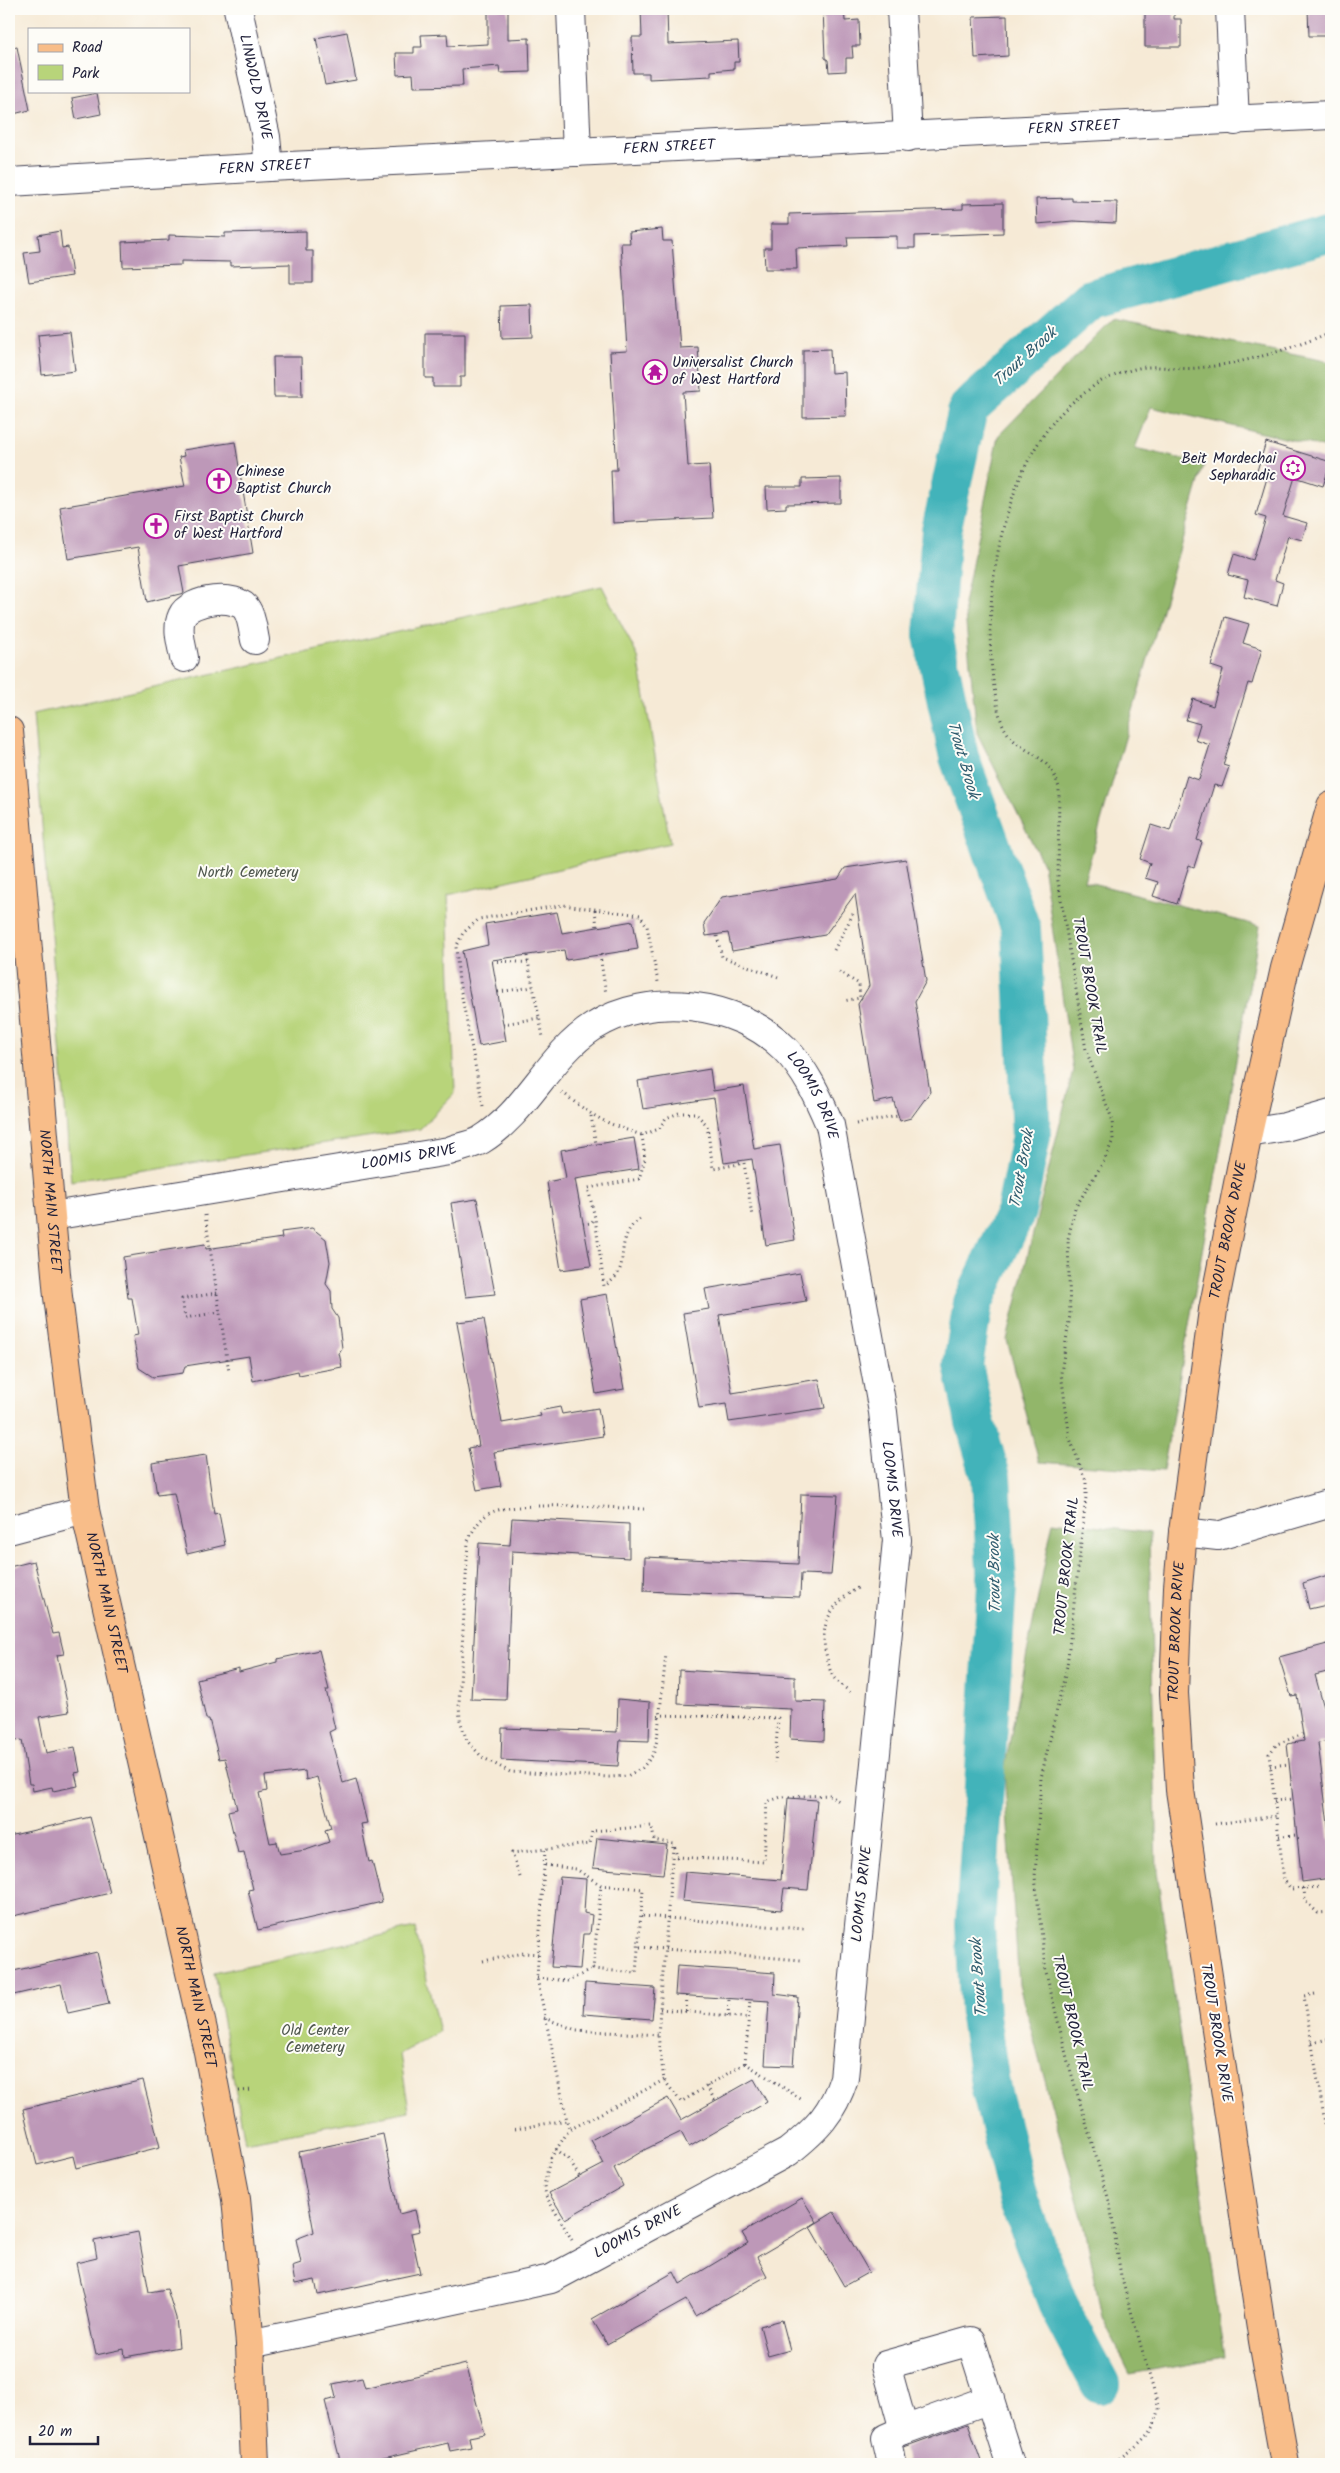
<svg xmlns="http://www.w3.org/2000/svg" width="1340" height="2473" viewBox="0 0 1340 2473" font-family="Kalam,sans-serif">
	<style>
		.green { fill: #b8d47a; stroke: #6d7b5a }
		.forest { fill: #92b66a; stroke: #5a6c52 }
		.lines { fill: none; stroke-linecap: round; stroke-linejoin: round }
		.river { stroke: #43b3ba; stroke-width: 40 }
		.building { fill: #bd98b8; fill-rule: evenodd }
		.minor-casing { stroke: #424052; stroke-width: 30 }
		.major-casing { stroke: #424052; stroke-width: 30 }
		.path { stroke: #424052; stroke-width: 3; stroke-dasharray: 1 4; stroke-linecap: butt }
		.minor { stroke: #fff; stroke-width: 28 }
		.major { stroke: #f8bd89; stroke-width: 28 }
		.labels { text-anchor: middle; dominant-baseline: central; stroke-width: 4; stroke-linejoin: round; paint-order: stroke }
		.street-label { font-size: 15px; fill: #22223b; stroke: #fdfcf7 }
		.poi-label { font-size: 15px; fill: #22223b; stroke: #fdfcf7; text-anchor: start }
		.park-label { font-size: 15px; fill: #4f574e; stroke: #fdfcf7 }
		.water-label { font-size: 16px; font-style: italic; fill: #2f5c6e; stroke: #fdfcf7 }
	</style>
	<rect width="100%" height="100%" fill="#fdfcf7"/>
	<filter id="ink" filterUnits="userSpaceOnUse"><feTurbulence type="fractalNoise" baseFrequency=".02" numOctaves="2"/><feDisplacementMap in="SourceGraphic" scale="10" xChannelSelector="R" yChannelSelector="G"/><feConvolveMatrix kernelMatrix="1 2 1 2 8 2 1 2 1" color-interpolation-filters="sRGB"/></filter>
	<filter id="wash" filterUnits="userSpaceOnUse"><feTurbulence type="fractalNoise" baseFrequency=".0096" numOctaves="4" result="noise"/><feDisplacementMap in="SourceGraphic" scale="20" xChannelSelector="R" yChannelSelector="G"/><feGaussianBlur stdDeviation="1.12" result="paint"/><feColorMatrix in="noise" values="0 0 0 0 0 0 0 0 0 0 0 0 0 0 0 0 0 1.4 0 .05"/><feComposite in="paint" operator="in"/></filter>
	<g filter="url(#wash)">
		<rect width="100%" height="100%" fill="#f6ead6"/>
		<g class="green">
			<polygon points="602,586 638,657 670,843 448,895 455,1093 420,1129 71,1181 33,714"/>
			<polygon points="415,1928 439,2032 400,2054 409,2111 245,2142 214,1973"/>
		</g>
		<g class="forest">
			<polygon points="1113,319 1331,362 1331,449 1151,407 1135,448 1204,464 1084,881 1260,926 1163,1471 1039,1462 1007,1340 1073,1070 1043,864 977,733 964,604 998,436"/>
			<polygon points="1053,1521 1149,1533 1157,1872 1224,2357 1130,2374 1102,2317 1085,2228 1019,1985 1004,1770"/>
		</g>
		<g class="lines">
			<polyline class="river" points="1100,2384 1059,2307 1019,2202 990,2085 980,2016 975,1925 997,1585 991,1477 975,1422 963,1365 973,1303 1016,1211 1031,1136 1021,929 959,757 933,635 941,531 968,409 1091,299 1331,232"/>
		</g>
		<g id="blocks">
			<g class="building">
				<polygon points="488,9 508,9 508,39 529,38 530,72 500,73 499,66 462,69 463,86 414,87 413,74 397,75 396,53 414,53 414,47 422,47 421,35 447,34 448,46 488,44"/>
				<polygon points="641,9 667,9 668,44 738,41 739,62 734,62 734,69 711,71 711,76 649,79 649,73 633,73 632,37 642,37"/>
				<polygon points="823,9 844,9 845,21 859,20 860,46 852,46 853,58 846,58 846,71 829,72 828,60 825,58"/>
				<polygon points="1145,9 1174,9 1174,19 1181,19 1181,47 1145,47"/>
				<polygon points="1308,9 1331,9 1331,36 1309,36"/>
				<polygon points="1007,16 1008,56 975,58 973,17"/>
				<polygon points="347,32 356,80 325,85 316,38"/>
				<polygon points="17,47 30,110 9,115 9,48"/>
				<polygon points="97,93 101,114 76,119 72,98"/>
				<polygon points="1072,198 1072,201 1117,202 1116,223 1073,221 1037,224 1036,199"/>
				<polygon points="1003,203 1003,233 915,236 915,248 897,248 897,236 847,237 848,246 796,248 797,269 765,269 764,248 771,248 771,224 789,224 789,214 963,209 963,204"/>
				<polygon points="662,229 663,241 672,241 680,348 698,347 701,391 683,392 688,466 709,465 713,518 613,523 611,470 617,470 610,352 627,351 621,243 630,243 629,232"/>
				<polygon points="60,231 62,248 68,247 72,276 29,282 24,253 40,251 38,235"/>
				<polygon points="306,231 306,251 313,251 313,283 290,283 290,264 230,266 230,262 181,261 181,265 123,267 122,242 169,240 169,235 225,237 225,233"/>
				<polygon points="532,305 533,337 502,338 501,306"/>
				<polygon points="70,332 75,371 42,375 38,335"/>
				<polygon points="425,333 465,333 465,377 460,377 460,387 433,387 433,378 425,378"/>
				<polygon points="830,349 831,373 845,372 846,416 803,417 803,350"/>
				<polygon points="273,357 301,357 302,397 274,397"/>
				<polygon points="235,442 253,553 179,566 184,593 147,602 138,547 68,559 60,507 185,486 179,457 184,456 183,450"/>
				<polygon points="1266,442 1331,462 1323,486 1295,477 1283,516 1307,523 1302,540 1288,536 1275,580 1283,583 1277,606 1244,597 1248,580 1228,575 1234,554 1253,560 1266,518 1256,515 1267,478 1256,474"/>
				<polygon points="841,478 841,503 786,504 786,508 767,509 766,487 802,487 802,479"/>
				<polygon points="1225,617 1249,624 1243,643 1262,649 1252,684 1248,683 1223,765 1229,767 1222,787 1214,785 1197,840 1202,842 1194,867 1189,865 1177,904 1153,896 1158,882 1145,878 1150,863 1140,859 1151,825 1170,831 1187,776 1199,780 1210,745 1195,740 1200,724 1186,720 1193,699 1213,706 1223,670 1211,666"/>
				<polygon points="906,859 926,981 915,1001 930,1092 911,1118 900,1121 893,1099 874,1103 858,1004 869,986 855,894 825,935 732,951 728,933 706,936 704,923 722,897 838,879 845,868"/>
				<polygon points="557,912 562,933 633,921 638,949 566,960 564,950 492,960 506,1041 479,1046 462,951 488,945 485,924"/>
				<polygon points="710,1069 713,1091 744,1086 754,1149 780,1145 795,1240 766,1245 752,1159 724,1163 714,1098 643,1109 638,1081"/>
				<polygon points="634,1138 639,1169 575,1179 591,1266 561,1270 547,1182 566,1178 561,1150"/>
				<polygon points="477,1199 495,1294 466,1297 451,1203"/>
				<polygon points="312,1228 326,1239 330,1262 326,1284 331,1291 332,1309 338,1318 342,1348 339,1353 342,1367 299,1375 298,1371 253,1381 249,1356 185,1366 183,1373 153,1377 139,1368 133,1336 138,1335 132,1298 128,1298 123,1257 205,1244 206,1249 282,1238 281,1232"/>
				<polygon points="800,1273 806,1301 719,1315 732,1393 819,1379 825,1408 729,1422 726,1404 699,1408 683,1313 709,1309 705,1289"/>
				<polygon points="607,1294 624,1389 596,1394 580,1299"/>
				<polygon points="484,1319 502,1423 541,1416 539,1411 560,1407 562,1414 598,1408 603,1436 494,1452 501,1486 477,1490 468,1448 479,1446 457,1322"/>
				<polygon points="206,1455 214,1514 219,1513 225,1545 187,1554 174,1493 157,1495 152,1463"/>
				<polygon points="801,1494 838,1495 831,1575 801,1574 800,1597 644,1591 645,1557 798,1564"/>
				<polygon points="512,1518 629,1524 629,1558 512,1551 506,1700 471,1699 479,1543 510,1545"/>
				<polygon points="34,1561 53,1634 59,1633 64,1654 57,1655 69,1712 39,1717 46,1753 75,1747 80,1772 75,1773 78,1786 53,1791 52,1787 33,1791 32,1784 29,1784 22,1740 16,1741 15,1737 9,1738 9,1567"/>
				<polygon points="1331,1574 1331,1604 1309,1609 1303,1583"/>
				<polygon points="1331,1643 1331,1671 1315,1675 1326,1715 1331,1715 1331,1741 1318,1743 1331,1849 1331,1878 1302,1882 1287,1744 1304,1741 1297,1695 1291,1696 1279,1657"/>
				<path d="M319,1650L329,1690H326L335,1729L329,1732L343,1783L356,1779L367,1823L361,1824L369,1862L372,1861L382,1902L258,1930L248,1890L253,1889L244,1852L238,1853L228,1811L237,1809L225,1758L219,1759L209,1719H206L197,1679L239,1668V1672L277,1662V1659ZM305,1771L306,1780L317,1777L331,1828L325,1830L329,1842L306,1850L280,1854L277,1842L270,1843L259,1793L267,1791L265,1776Z"/>
				<polygon points="679,1670 795,1677 795,1701 825,1702 824,1741 790,1739 791,1709 678,1704"/>
				<polygon points="618,1699 650,1702 649,1741 620,1740 618,1766 501,1760 502,1728 617,1732"/>
				<polygon points="788,1798 817,1800 808,1890 784,1888 781,1910 682,1901 685,1872 781,1880"/>
				<polygon points="90,1817 110,1893 9,1917 9,1836"/>
				<polygon points="597,1838 667,1845 663,1874 593,1868"/>
				<polygon points="560,1877 586,1879 584,1913 592,1915 590,1934 583,1934 580,1969 551,1967"/>
				<polygon points="97,1952 109,2004 68,2013 61,1984 9,1996 9,1972"/>
				<polygon points="677,1966 775,1973 774,1994 798,1997 793,2066 765,2065 769,2001 675,1995"/>
				<polygon points="585,1983 655,1988 652,2019 583,2014"/>
				<polygon points="754,2079 767,2102 689,2147 681,2132 646,2149 614,2168 623,2186 565,2219 549,2193 604,2164 591,2140 668,2098 681,2120"/>
				<polygon points="143,2080 160,2147 76,2168 73,2156 37,2165 23,2109"/>
				<polygon points="383,2134 399,2214 415,2210 420,2231 411,2233 420,2273 318,2295 315,2280 295,2284 292,2266 301,2263 296,2239 314,2232 299,2152"/>
				<polygon points="802,2198 817,2222 757,2257 767,2276 695,2316 686,2300 607,2344 592,2319 674,2272 680,2284 748,2243 742,2233"/>
				<polygon points="834,2212 869,2272 844,2286 810,2227"/>
				<polygon points="138,2232 149,2292 167,2289 176,2318 179,2347 125,2357 124,2349 96,2355 76,2263 97,2258 94,2241"/>
				<polygon points="782,2320 790,2350 768,2356 760,2326"/>
				<polygon points="466,2364 485,2434 469,2437 471,2447 450,2451 448,2443 358,2464 341,2464 325,2401 336,2398 333,2384 362,2378 365,2388"/>
				<polygon points="968,2424 982,2464 907,2464 904,2447"/>
			</g>
		</g>
	</g>
	<g filter="url(#ink)">
		<use href="#blocks" fill-opacity="0" stroke="#424052" stroke-width="1"/>
		<g class="lines">
			<defs>
				<g id="minor">
					<path id="s1" d="M238,9L266,137L269,167"/>
					<polyline points="571,9 577,152"/>
					<polyline points="901,9 908,137"/>
					<polyline points="1230,9 1235,121"/>
					<path id="s2" d="M9,182L269,167L1331,115"/>
					<path d="M184,658C182,645 176,629 182,616C189,599 238,593 247,610C252,618 253,631 255,640"/>
					<polyline points="1248,1133 1285,1127 1331,1114"/>
					<path id="s3" d="M52,1216L449,1151C459,1147 472,1145 481,1140C527,1112 548,1056 593,1027C649,991 737,1001 784,1048C806,1070 818,1097 830,1125L883,1412L897,1540L844,2078C833,2113 817,2129 788,2152L551,2279L250,2344"/>
					<polyline points="9,1530 85,1510"/>
					<polyline points="1183,1532 1218,1536 1331,1503"/>
					<polyline points="990,2399 904,2430 886,2365 971,2341 1010,2464"/>
					<polyline points="892,2464 886,2438 904,2430"/>
				</g>
				<g id="major">
					<path id="s4" d="M9,731L58,1297L85,1510L208,2052L236,2199L250,2344L255,2464"/>
					<path id="s5" d="M1285,2464L1263,2341L1180,1790L1174,1693L1178,1587L1183,1532L1213,1310L1248,1133L1285,968L1331,806"/>
				</g>
			</defs>
			<use href="#minor" class="minor-casing"/>
			<use href="#major" class="major-casing"/>
			<g class="path">
				<polyline points="595,910 597,927"/>
				<polyline points="717,936 722,957 781,978"/>
				<polyline points="834,950 853,914"/>
				<polyline points="600,955 606,994"/>
				<polyline points="527,956 543,1037"/>
				<path d="M492,962C505,960 515,963 528,962"/>
				<polyline points="839,972 859,984 860,998 843,1001"/>
				<polyline points="498,992 533,987"/>
				<polyline points="503,1024 539,1018"/>
				<path d="M562,1092C593,1117 604,1123 642,1135"/>
				<polyline points="483,1106 459,982 456,947 463,933 479,919 563,905 640,915 647,926 658,982"/>
				<polyline points="591,1116 596,1144"/>
				<polyline points="856,1124 898,1116"/>
				<polyline points="205,1215 229,1372"/>
				<path d="M640,1219C636,1222 631,1226 629,1230C616,1253 631,1271 604,1286L595,1218L588,1188L639,1179L645,1159L642,1135L659,1129L666,1118L679,1113H695L707,1125L713,1169L744,1163L752,1216"/>
				<polyline points="583,1224 591,1223 595,1218"/>
				<polyline points="217,1293 182,1299 185,1318 220,1312"/>
				<path d="M644,1509C614,1508 509,1500 488,1514C478,1521 473,1530 468,1541L459,1703L460,1720L467,1741L482,1757L510,1772L609,1777L627,1776L642,1768L653,1755L657,1740L666,1654"/>
				<path d="M850,1692C845,1687 836,1682 833,1676C830,1672 829,1666 828,1661C817,1627 829,1605 859,1587"/>
				<polyline points="658,1715 778,1718 775,1763"/>
				<polyline points="1303,1734 1277,1744 1269,1754 1284,1880 1291,1889 1320,1887"/>
				<polyline points="1270,1766 1289,1764"/>
				<polyline points="1274,1801 1293,1799"/>
				<polyline points="1215,1824 1276,1816"/>
				<polyline points="1279,1836 1297,1835"/>
				<polyline points="673,1847 658,2035 664,2080 681,2102 745,2063"/>
				<polyline points="545,1850 537,1978 569,2130"/>
				<polyline points="545,1865 576,1869 601,1885 643,1889 636,1973 593,1969 601,1885"/>
				<polyline points="520,1877 512,1853 590,1844 592,1831 652,1826 654,1840 674,1844 677,1857 764,1862 767,1802 781,1797 830,1795 840,1802"/>
				<polyline points="1304,1888 1305,1901 1318,1913 1331,1912"/>
				<polyline points="643,1916 804,1929"/>
				<polyline points="640,1947 801,1960"/>
				<polyline points="483,1961 524,1953 539,1954"/>
				<polyline points="537,1978 568,1981 593,1969"/>
				<polyline points="1315,1994 1304,1996 1331,2160"/>
				<polyline points="660,2009 749,2018"/>
				<polyline points="686,2012 687,1996"/>
				<polyline points="728,2016 729,1999"/>
				<polyline points="544,2018 576,2030 658,2035"/>
				<polyline points="1312,2043 1331,2038"/>
				<polyline points="745,2063 801,2099"/>
				<polyline points="745,2063 750,2000"/>
				<polyline points="707,2086 715,2101"/>
				<polyline points="239,2091 253,2090"/>
				<polyline points="515,2129 567,2120"/>
				<polyline points="556,2149 567,2158 580,2177"/>
				<polyline points="572,2240 546,2196 544,2186 550,2159 569,2130 664,2080"/>
				<path d="M1111,2464C1132,2450 1155,2435 1159,2409L1121,2276L1110,2204L1068,2062L1046,1972L1035,1877L1041,1778L1067,1666L1086,1497V1481L1070,1439L1061,1373L1070,1315L1068,1239L1075,1208L1104,1161L1113,1140L1112,1119L1086,1050L1058,881L1059,788C1049,750 1020,756 1005,729C1001,722 998,711 997,704C977,610 1000,453 1083,394C1090,389 1099,381 1108,378C1120,374 1135,367 1148,367C1164,366 1181,370 1197,368C1242,364 1289,350 1331,332"/>
			</g>
			<use href="#minor" class="minor"/>
			<use href="#major" class="major"/>
		</g>
	</g>
	<defs>
		<symbol id="temple-ring" viewBox="-11 -11 22 22"><circle r="9.5" fill="#fdfcf7" stroke="#b5179e" stroke-width="1.5"/><path d="M0-6L5-2H3V0L6.5 2.5H4V6H1.5V3h-3V6H-4V2.5H-6.5L-3 0V-2H-5Z" fill="#b5179e"/></symbol>
		<symbol id="synagogue-ring" viewBox="-11 -11 22 22"><circle r="9.5" fill="#fdfcf7" stroke="#b5179e" stroke-width="1.5"/><path d="M0-6.5L5.6 3.2H-5.6ZM0 6.5L5.6-3.2H-5.6Z" fill="#b5179e"/></symbol>
		<symbol id="church-ring" viewBox="-11 -11 22 22"><circle r="9.5" fill="#fdfcf7" stroke="#b5179e" stroke-width="1.5"/><path d="M-1.2-6h2.4v3.5h3.3v2.4h-3.3V6h-2.4V-.1h-3.3v-2.4h3.3Z" fill="#b5179e"/></symbol>
	</defs>
	<g fill-rule="evenodd">
		<use href="#temple-ring" x="641" y="358" width="28" height="28"/>
		<use href="#synagogue-ring" x="1279" y="454" width="28" height="28"/>
		<use href="#church-ring" x="205" y="467" width="28" height="28"/>
		<use href="#church-ring" x="142" y="512" width="28" height="28"/>
	</g>
	<g class="labels">
		<g class="street-label">
			<text stroke="none"><textPath href="#s1" startOffset="80">LINWOLD DRIVE</textPath></text>
			<text stroke="none"><textPath href="#s2" startOffset="1066">FERN STREET</textPath></text>
			<text stroke="none"><textPath href="#s2" startOffset="661">FERN STREET</textPath></text>
			<text stroke="none"><textPath href="#s2" startOffset="256">FERN STREET</textPath></text>
			<text transform="translate(1089 986) rotate(80)">TROUT BROOK TRAIL</text>
			<text stroke="none"><textPath href="#s3" startOffset="858">LOOMIS DRIVE</textPath></text>
			<text stroke="none"><textPath href="#s3" startOffset="362">LOOMIS DRIVE</textPath></text>
			<text stroke="none"><textPath href="#s4" startOffset="472">NORTH MAIN STREET</textPath></text>
			<text stroke="none"><textPath href="#s5" startOffset="1246">TROUT BROOK DRIVE</textPath></text>
			<text stroke="none"><textPath href="#s3" startOffset="1262">LOOMIS DRIVE</textPath></text>
			<text transform="translate(1067 1566) rotate(-84)">TROUT BROOK TRAIL</text>
			<text stroke="none"><textPath href="#s4" startOffset="878">NORTH MAIN STREET</textPath></text>
			<text stroke="none"><textPath href="#s5" startOffset="841">TROUT BROOK DRIVE</textPath></text>
			<text transform="translate(862 1894) rotate(-84)">LOOMIS DRIVE</text>
			<text stroke="none"><textPath href="#s4" startOffset="1282">NORTH MAIN STREET</textPath></text>
			<text transform="translate(1072 2023) rotate(77)">TROUT BROOK TRAIL</text>
			<text transform="translate(1216 2033) rotate(81)">TROUT BROOK DRIVE</text>
			<text transform="translate(638 2232) rotate(-28)">LOOMIS DRIVE</text>
		</g>
		<g class="poi-label">
			<text x="672" y="363">Universalist Church<tspan x="672" dy="17">of West Hartford</tspan></text>
			<text x="1276" y="459" text-anchor="end">Beit Mordechai<tspan x="1276" dy="17">Sepharadic</tspan></text>
			<text x="236" y="472">Chinese<tspan x="236" dy="17">Baptist Church</tspan></text>
			<text x="174" y="517">First Baptist Church<tspan x="174" dy="17">of West Hartford</tspan></text>
		</g>
		<g class="park-label">
			<text x="248" y="873">North Cemetery</text>
			<text x="315" y="2031">Old Center<tspan x="315" dy="17">Cemetery</tspan></text>
		</g>
		<g class="water-label">
			<text transform="translate(1025 357) rotate(-42)">Trout Brook</text>
			<text transform="translate(963 760) rotate(74)">Trout Brook</text>
			<text transform="translate(1022 1169) rotate(-80)">Trout Brook</text>
			<text transform="translate(995 1574) rotate(-91)">Trout Brook</text>
			<text transform="translate(979 1978) rotate(-94)">Trout Brook</text>
		</g>
	</g>
	<rect width="1340" height="2473" fill="none" stroke="#fdfcf7" stroke-width="30"/>
	<rect x="28" y="28" width="162" height="65" fill="#fdfcf7" stroke="#a5a5ac"/>
	<rect x="38" y="44" width="25" height="8" fill="#f8bd89" stroke="#a5a5ac"/>
	<text x="72" y="52" font-size="15" fill="#22223b">Road</text>
	<rect x="38" y="65" width="25" height="15" fill="#b8d47a" stroke="#a5a5ac"/>
	<text x="72" y="78" font-size="15" fill="#22223b">Park</text>
	<path d="M30 2436v8h68v-8" fill="none" stroke="#22223b" stroke-width="2.5"/>
	<text x="38" y="2436" font-size="15" fill="#22223b" stroke="#fdfcf7" stroke-width="4" paint-order="stroke">20 m</text>
</svg>
